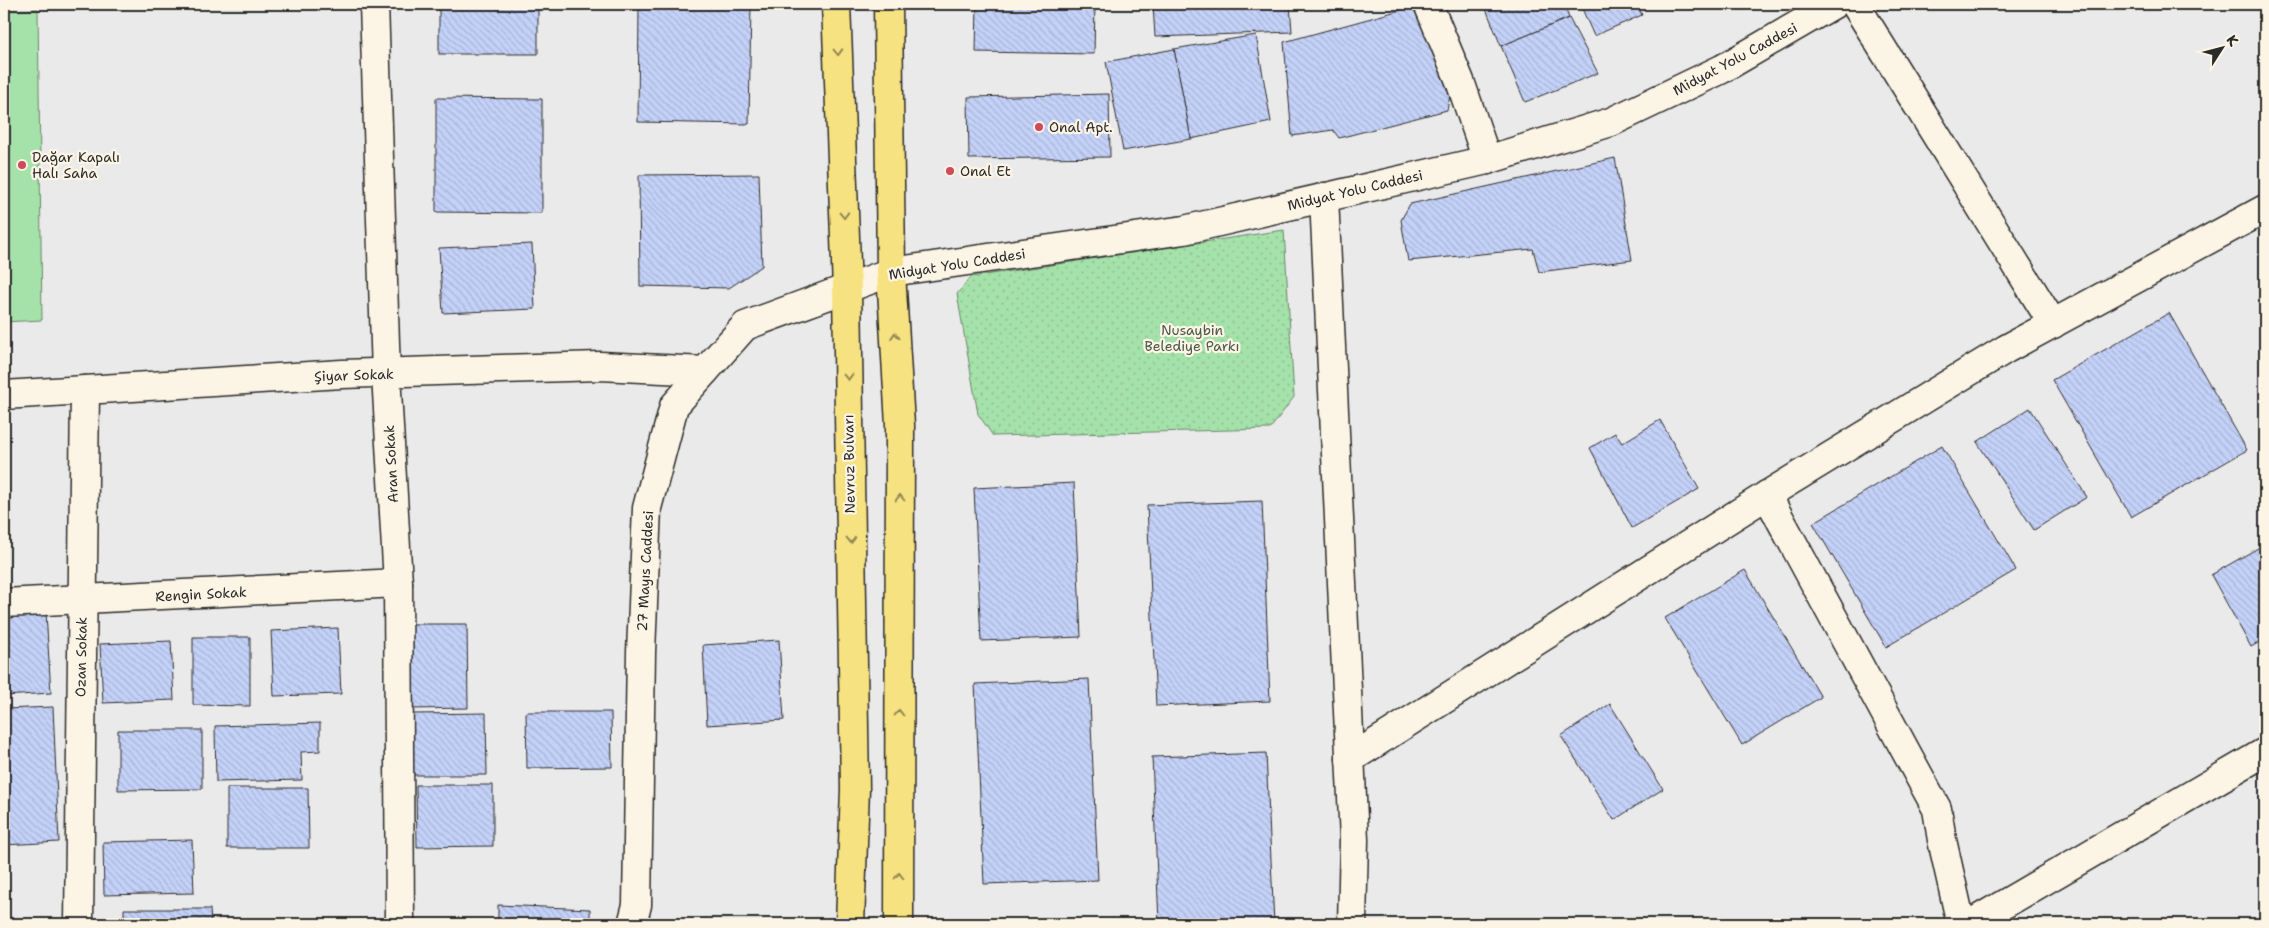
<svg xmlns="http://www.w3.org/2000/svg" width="2269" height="928" viewBox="0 0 2269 928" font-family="'Shantell Sans',sans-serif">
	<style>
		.green { fill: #a4e2a9; stroke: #68866a }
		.park { fill: url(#park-dots); stroke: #68866a }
		.building { fill: url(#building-back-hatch); stroke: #2b2b2b }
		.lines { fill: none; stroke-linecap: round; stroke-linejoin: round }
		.minor-casing { stroke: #2b2b2b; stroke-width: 31 }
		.major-casing { stroke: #2b2b2b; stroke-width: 31 }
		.minor { stroke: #fcf5e5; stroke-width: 28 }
		.major { stroke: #f7e281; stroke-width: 28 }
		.oneway { stroke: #918656 }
		.poi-dot { fill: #d1495b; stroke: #fcf5e5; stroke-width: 2 }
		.labels { text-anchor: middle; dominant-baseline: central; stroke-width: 4.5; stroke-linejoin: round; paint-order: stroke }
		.street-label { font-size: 14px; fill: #2b2b2b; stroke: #fcf5e5 }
		.poi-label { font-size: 14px; fill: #2b2b2b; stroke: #fcf5e5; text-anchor: start }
		.park-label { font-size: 14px; fill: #49594a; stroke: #fcf5e5 }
	</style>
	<defs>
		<pattern id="park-dots" width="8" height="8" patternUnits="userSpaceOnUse" patternTransform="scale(1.25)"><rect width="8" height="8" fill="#a4e2a9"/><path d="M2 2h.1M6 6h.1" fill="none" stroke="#8dc292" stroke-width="1.8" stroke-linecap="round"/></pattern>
		<pattern id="building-back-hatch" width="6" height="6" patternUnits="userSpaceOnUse" patternTransform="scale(1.25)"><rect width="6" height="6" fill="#c4d1f8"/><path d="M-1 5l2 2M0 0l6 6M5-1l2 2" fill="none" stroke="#a9b4d5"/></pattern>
	</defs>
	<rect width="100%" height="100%" fill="#ebeaeb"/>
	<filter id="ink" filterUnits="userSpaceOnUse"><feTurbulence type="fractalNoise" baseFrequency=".02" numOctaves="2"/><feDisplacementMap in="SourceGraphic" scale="10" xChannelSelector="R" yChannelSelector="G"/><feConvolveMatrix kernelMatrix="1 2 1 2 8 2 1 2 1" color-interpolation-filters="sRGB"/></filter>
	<g filter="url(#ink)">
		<polygon class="green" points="38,9 42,320 4,322 4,11"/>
		<polygon class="park" points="1284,230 1294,397 1270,429 993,436 978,414 957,294 971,277"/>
		<g class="building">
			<rect x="439" y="4" width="99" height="50"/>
			<polygon points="639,4 751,4 749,124 638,122"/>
			<polygon points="977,4 1095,4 1094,54 976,52"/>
			<polygon points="1153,4 1290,4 1292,32 1155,37"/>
			<polygon points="1484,4 1564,4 1569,18 1501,46"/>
			<polygon points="1580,4 1637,4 1642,15 1594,36"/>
			<polygon points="1415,6 1451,91 1447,110 1339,138 1333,130 1292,136 1284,42"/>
			<polygon points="1569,18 1598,73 1525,102 1501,46"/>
			<polygon points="1256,35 1271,122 1191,139 1174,49"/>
			<polygon points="1174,49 1191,139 1123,151 1106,62"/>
			<polygon points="1109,94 1110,157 969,159 968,97"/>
			<polygon points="436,98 542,99 542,213 436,212"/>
			<polygon points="1615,158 1632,260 1539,272 1533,249 1408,261 1401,220 1410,204"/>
			<polygon points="759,174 762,266 729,288 640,286 639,175"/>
			<polygon points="532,244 535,309 443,313 439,248"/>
			<polygon points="2169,313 2247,450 2131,517 2052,380"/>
			<polygon points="2030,408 2087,497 2034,530 1977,442"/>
			<polygon points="1660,420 1699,489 1632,528 1590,448 1615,433 1622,443"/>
			<polygon points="1942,446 2016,570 1886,647 1813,523"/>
			<polygon points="1074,483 1081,637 981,641 974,488"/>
			<polygon points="1262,501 1270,701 1156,706 1147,505"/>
			<polygon points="2265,544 2265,639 2251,647 2211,575"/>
			<polygon points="1745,570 1821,697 1742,745 1665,618"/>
			<polygon points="46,613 51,693 4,696 4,616"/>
			<polygon points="410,624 467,624 468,708 411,709"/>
			<polygon points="338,628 341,694 274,696 271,631"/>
			<polygon points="193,637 250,637 250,706 193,705"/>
			<polygon points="779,640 784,720 707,725 703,645"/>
			<polygon points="171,641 174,700 103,703 100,644"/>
			<polygon points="1089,679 1098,880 984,884 975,684"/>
			<polygon points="1610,704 1663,789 1614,820 1561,736"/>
			<polygon points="53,707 59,842 4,845 4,709"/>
			<polygon points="526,712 611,712 612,767 527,768"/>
			<polygon points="486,713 487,775 413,775 413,714"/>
			<polygon points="320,723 320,751 301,752 302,780 216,782 215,726"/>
			<polygon points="118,730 202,730 202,789 118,790"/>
			<polygon points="1266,753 1274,924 1159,924 1152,757"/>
			<polygon points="416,785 493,785 493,846 417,847"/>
			<polygon points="227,788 308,788 309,848 227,848"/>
			<polygon points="192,840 194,893 104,895 103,842"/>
			<polygon points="498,905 590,909 590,924 498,924"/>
			<polygon points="124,909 210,909 211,924 124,924"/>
		</g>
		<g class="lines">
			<defs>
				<g id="minor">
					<polyline points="374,4 386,374 398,583 400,924"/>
					<polyline points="1428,4 1460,81 1487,160"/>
					<polyline points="1855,4 2053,324"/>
					<polyline points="1324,197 1354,840 1352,924"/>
					<polyline points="4,395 342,374 600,366 705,371"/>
					<polyline points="1767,495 1937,809 1942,840 1961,924"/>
					<polyline points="4,603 398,583"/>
					<polyline points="1350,759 1767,495 2006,349 2265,209"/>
					<polyline points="79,924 85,390"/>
					<polyline points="632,924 637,905 641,652 647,508 674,406 745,326 891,272 1184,230 1487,160 1611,122 1722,69 1834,4"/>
					<polyline points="1970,924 2265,752"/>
				</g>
				<g id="major">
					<polyline points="836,4 847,289 855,789 850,924"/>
					<polyline points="888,4 891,272 900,425 899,924"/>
				</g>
			</defs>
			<use href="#minor" class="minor-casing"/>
			<use href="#major" class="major-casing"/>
			<use href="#minor" class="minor"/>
			<use href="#major" class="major"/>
		</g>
		<defs><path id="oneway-chevron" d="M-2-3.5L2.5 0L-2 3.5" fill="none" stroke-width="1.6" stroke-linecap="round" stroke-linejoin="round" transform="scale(1.25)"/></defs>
		<g class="oneway">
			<use href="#oneway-chevron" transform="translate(838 52) rotate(88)"/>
			<use href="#oneway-chevron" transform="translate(844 215) rotate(88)"/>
			<use href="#oneway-chevron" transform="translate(895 336) rotate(-93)"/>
			<use href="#oneway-chevron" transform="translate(848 377) rotate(89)"/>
			<use href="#oneway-chevron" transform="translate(900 498) rotate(-90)"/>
			<use href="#oneway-chevron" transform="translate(851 540) rotate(89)"/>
			<use href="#oneway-chevron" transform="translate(899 713) rotate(-90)"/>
			<use href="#oneway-chevron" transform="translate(899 876) rotate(-90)"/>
		</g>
	</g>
	<g class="poi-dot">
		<circle cx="1039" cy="127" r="5"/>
		<circle cx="22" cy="165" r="5"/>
		<circle cx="950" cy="171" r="5"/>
	</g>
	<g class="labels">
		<g class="street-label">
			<text transform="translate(1735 59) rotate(-28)">Midyat Yolu Caddesi</text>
			<text transform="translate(1355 190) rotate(-13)">Midyat Yolu Caddesi</text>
			<text transform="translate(957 264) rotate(-9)">Midyat Yolu Caddesi</text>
			<text transform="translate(354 375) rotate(-2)">Şiyar Sokak</text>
			<text transform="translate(391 464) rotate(-93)">Aran Sokak</text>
			<text transform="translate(849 464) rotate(-91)">Nevruz Bulvarı</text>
			<text transform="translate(645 571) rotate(-87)">27 Mayıs Caddesi</text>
			<text transform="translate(201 594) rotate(-3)">Rengin Sokak</text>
			<text transform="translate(81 657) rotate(-89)">Ozan Sokak</text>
		</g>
		<g class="poi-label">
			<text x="1049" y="127">Onal Apt.</text>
			<text x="32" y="157">Dağar Kapalı<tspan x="32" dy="16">Halı Saha</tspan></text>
			<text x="960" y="171">Onal Et</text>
		</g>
		<g class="park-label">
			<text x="1192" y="330">Nusaybin<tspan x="1192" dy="16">Belediye Parkı</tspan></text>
		</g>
	</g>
	<rect width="2269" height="928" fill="none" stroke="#fcf5e5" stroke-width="20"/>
	<rect x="10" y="10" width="2249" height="908" fill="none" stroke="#2b2b2b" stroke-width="2" filter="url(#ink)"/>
	<g transform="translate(2222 48) rotate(54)" stroke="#fcf5e5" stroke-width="4" paint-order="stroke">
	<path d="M0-4L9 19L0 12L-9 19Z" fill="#2b2b2b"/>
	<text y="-8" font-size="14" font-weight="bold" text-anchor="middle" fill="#2b2b2b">K</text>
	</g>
</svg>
